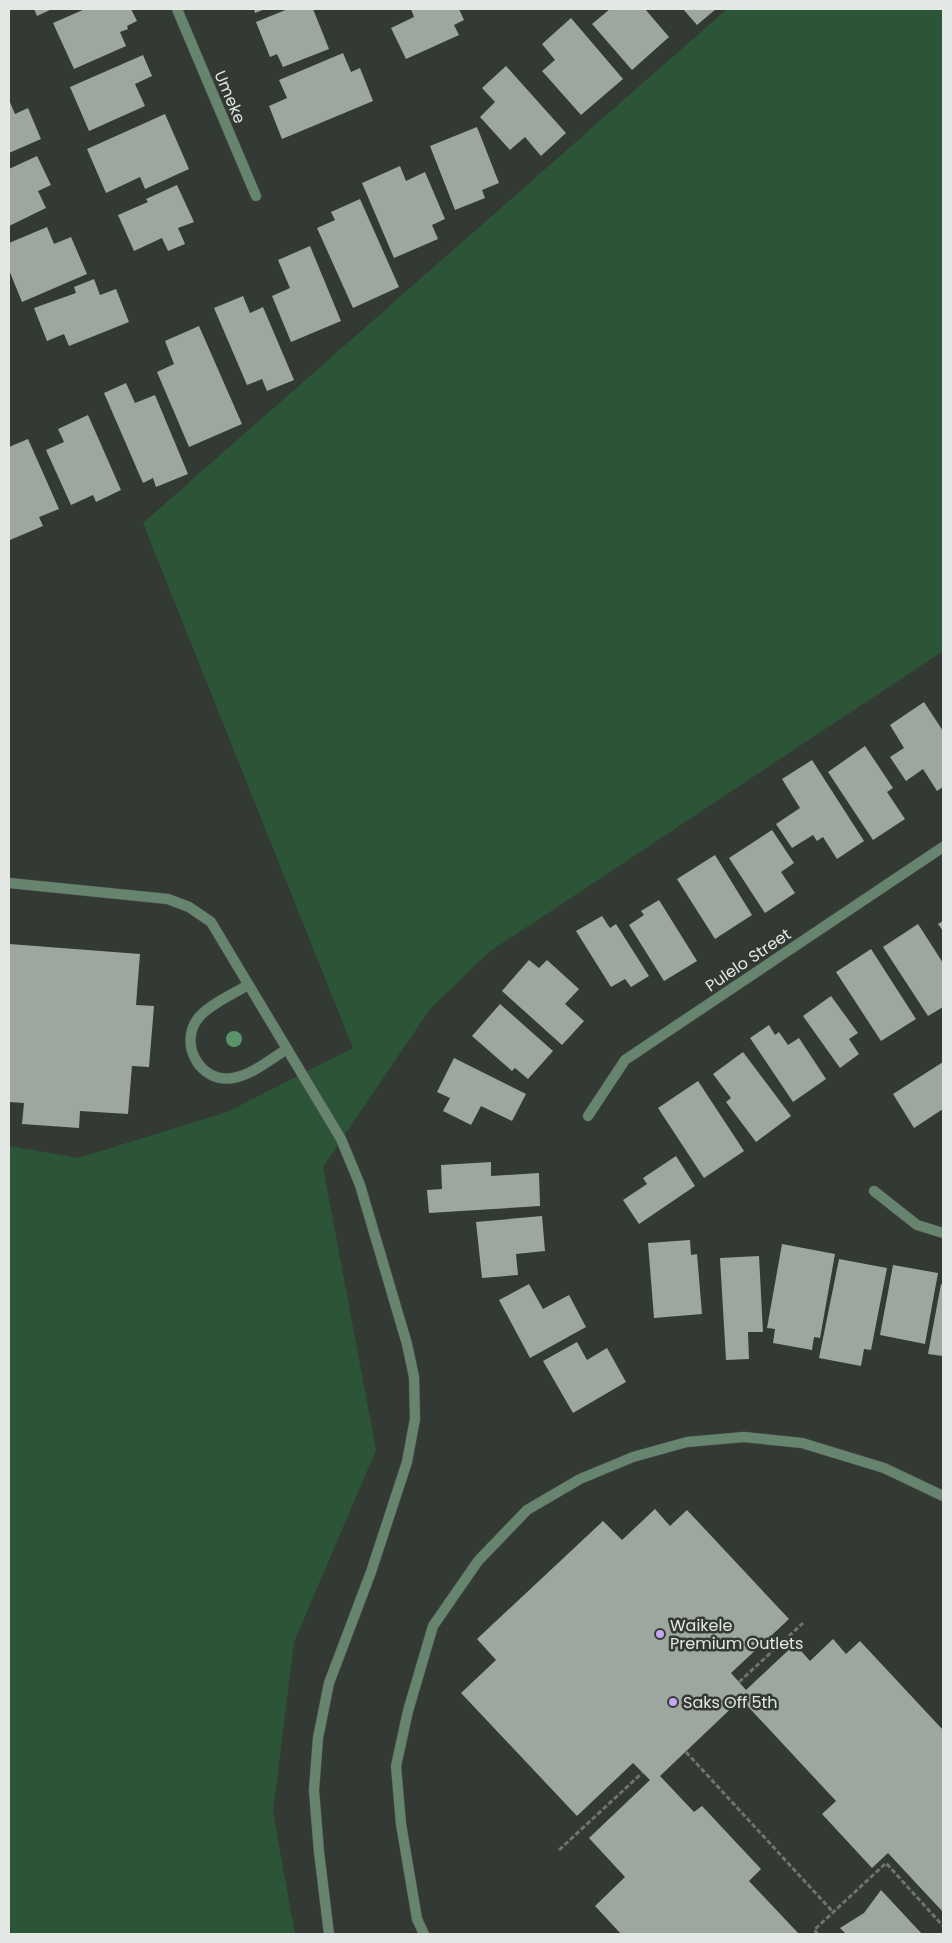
<svg xmlns="http://www.w3.org/2000/svg" width="952" height="1943" viewBox="0 0 952 1943" font-family="Poppins,sans-serif">
	<style>
		.green { fill: #2c5437 }
		.building { fill: #9da69f }
		.lines { fill: none; stroke-linecap: round; stroke-linejoin: round }
		.lane-casing { stroke: #4f5650; stroke-width: 11 }
		.street-casing { stroke: #4f5650; stroke-width: 11 }
		.path { stroke: #6e746f; stroke-width: 3; stroke-dasharray: 5 2.5; stroke-linecap: butt }
		.lane { stroke: #67856e; stroke-width: 10 }
		.street { stroke: #67856e; stroke-width: 10 }
		.tree { fill: #5b946a }
		.poi-dot { fill: #c3a7f2; stroke: #333a34; stroke-width: 2 }
		.labels { text-anchor: middle; dominant-baseline: central; stroke-width: 5; stroke-linejoin: round; paint-order: stroke }
		.street-label { font-size: 16px; fill: #e3e8e4; stroke: #333a34 }
		.poi-label { font-size: 16px; fill: #e3e8e4; stroke: #333a34; text-anchor: start }
	</style>
	<rect width="100%" height="100%" fill="#333a34"/>
	<polygon class="green" points="727,9 943,9 943,651 489,952 430,1009 323,1167 376,1450 294,1642 273,1812 295,1934 9,1934 9,1146 78,1158 227,1112 353,1048 143,523"/>
	<g class="building">
		<polygon points="34,9 52,9 37,16"/>
		<polygon points="85,9 131,9 137,21 127,26 128,29 120,32 126,46 74,69 53,23"/>
		<polygon points="254,9 265,9 255,13"/>
		<polygon points="288,9 313,9 329,49 283,67 277,54 270,57 256,22"/>
		<polygon points="411,9 459,9 464,20 454,25 459,35 406,59 391,28 414,17"/>
		<polygon points="610,9 645,9 669,37 632,70 592,24"/>
		<polygon points="683,9 716,9 697,25"/>
		<polygon points="571,18 623,79 581,115 542,71 555,60 542,44"/>
		<polygon points="343,53 351,72 360,68 373,101 282,139 269,106 287,98 279,80"/>
		<polygon points="143,55 152,76 135,84 145,106 89,131 70,87"/>
		<polygon points="506,66 566,133 541,156 525,137 510,150 480,117 495,102 482,88"/>
		<polygon points="9,100 15,114 28,108 41,139 9,153"/>
		<polygon points="165,114 189,169 145,189 140,177 106,193 87,149"/>
		<polygon points="477,127 499,183 482,190 485,198 455,210 430,146"/>
		<polygon points="37,156 51,185 38,191 46,208 9,226 9,169"/>
		<polygon points="400,166 406,181 425,172 445,219 432,225 438,239 394,258 362,183"/>
		<polygon points="177,185 194,222 178,228 185,244 168,251 162,238 134,251 118,215 148,202 146,199"/>
		<polygon points="360,199 399,287 353,308 317,228 335,220 331,212"/>
		<polygon points="47,227 54,244 71,237 87,274 22,302 9,270 9,243"/>
		<polygon points="310,246 341,321 291,342 272,296 290,288 278,260"/>
		<polygon points="94,279 100,295 116,289 129,322 69,346 64,334 47,341 34,308 76,293 74,287"/>
		<polygon points="243,296 250,313 263,307 294,380 267,391 262,379 247,385 214,308"/>
		<polygon points="199,326 242,424 189,447 157,372 174,364 165,341"/>
		<polygon points="126,383 135,403 155,395 188,474 156,487 153,478 143,483 104,393"/>
		<polygon points="88,415 121,490 96,502 93,495 71,505 46,450 64,442 58,429"/>
		<polygon points="28,439 59,509 39,517 43,526 10,540 9,536 9,447"/>
		<polygon points="924,702 943,731 943,787 937,791 923,769 906,781 890,757 904,748 890,725"/>
		<polygon points="865,746 893,788 887,792 905,819 873,840 828,772"/>
		<polygon points="812,760 864,841 837,859 823,837 817,841 813,835 792,848 776,824 800,808 782,779"/>
		<polygon points="772,830 794,863 781,872 795,893 765,913 729,858"/>
		<polygon points="715,855 752,915 715,939 677,879"/>
		<polygon points="659,900 697,961 664,981 629,925 644,915 641,911"/>
		<polygon points="602,916 610,928 616,924 649,976 631,987 625,979 611,987 576,931"/>
		<polygon points="943,921 943,931 938,924"/>
		<polygon points="918,924 943,963 943,1007 928,1016 883,947"/>
		<polygon points="9,944 140,954 136,1005 154,1006 149,1067 132,1066 128,1114 80,1111 79,1128 22,1124 24,1103 9,1102"/>
		<polygon points="871,949 916,1019 881,1041 836,972"/>
		<polygon points="529,960 539,968 547,960 579,989 565,1004 584,1021 562,1045 502,991"/>
		<polygon points="831,996 858,1033 849,1039 859,1054 840,1068 803,1016"/>
		<polygon points="500,1004 553,1051 528,1079 515,1068 512,1071 472,1036"/>
		<polygon points="769,1025 775,1035 779,1032 788,1045 799,1038 826,1079 793,1102 750,1038"/>
		<polygon points="743,1052 791,1116 756,1142 726,1102 731,1098 713,1074"/>
		<polygon points="454,1058 526,1094 512,1121 481,1106 471,1125 443,1111 450,1098 437,1092"/>
		<polygon points="943,1062 943,1109 914,1128 893,1094"/>
		<polygon points="698,1081 744,1151 704,1178 658,1108"/>
		<polygon points="676,1156 695,1186 639,1224 623,1200 647,1184 643,1178"/>
		<polygon points="491,1162 491,1176 539,1173 540,1206 429,1213 427,1190 442,1189 441,1165"/>
		<polygon points="542,1216 545,1251 516,1254 518,1275 482,1278 476,1222"/>
		<polygon points="690,1240 691,1255 697,1254 702,1314 654,1318 648,1243"/>
		<polygon points="782,1244 835,1254 820,1338 814,1337 812,1350 773,1343 775,1329 767,1328"/>
		<polygon points="759,1256 763,1332 748,1332 749,1359 726,1360 720,1258"/>
		<polygon points="839,1259 887,1268 871,1350 864,1349 861,1366 819,1358"/>
		<polygon points="893,1265 938,1273 925,1344 880,1335"/>
		<polygon points="529,1284 543,1309 569,1295 586,1327 530,1358 499,1300"/>
		<polygon points="941,1284 943,1285 943,1356 928,1354"/>
		<polygon points="577,1342 587,1360 607,1348 626,1382 573,1413 543,1361"/>
		<polygon points="655,1509 670,1526 687,1510 789,1619 731,1673 746,1690 795,1644 810,1661 833,1639 846,1654 860,1641 943,1730 943,1912 888,1853 872,1868 822,1814 836,1801 741,1699 660,1776 694,1812 702,1806 761,1869 749,1881 799,1934 621,1934 595,1906 625,1877 589,1838 650,1780 633,1763 577,1816 461,1693 496,1660 477,1639 603,1521 622,1540"/>
		<polygon points="881,1890 922,1934 846,1934 840,1928 864,1913"/>
	</g>
	<g class="lines">
		<defs>
			<g id="lane">
				<polyline points="9,883 168,899 189,907 211,922 341,1139 360,1185 407,1344 414,1377 415,1419 407,1462 371,1572 329,1683 318,1738 314,1790 319,1852 329,1934"/>
				<path d="M248,985C233,994 212,1003 200,1016C177,1041 199,1084 233,1078C252,1075 271,1059 287,1049"/>
				<polyline points="424,1934 417,1919 401,1824 396,1766 408,1711 433,1626 478,1561 527,1510 580,1479 633,1457 687,1442 744,1437 802,1443 884,1468 943,1496"/>
			</g>
			<g id="street">
				<polyline points="177,9 256,196"/>
				<polyline points="588,1116 625,1060 943,847"/>
				<polyline points="874,1191 917,1225 943,1233"/>
			</g>
		</defs>
		<use href="#lane" class="lane-casing"/>
		<use href="#street" class="street-casing"/>
		<g class="path">
			<polyline points="739,1682 803,1623"/>
			<polyline points="686,1752 833,1912"/>
			<polyline points="559,1850 642,1773"/>
			<polyline points="818,1934 814,1930 886,1863 943,1926"/>
		</g>
		<use href="#lane" class="lane"/>
		<use href="#street" class="street"/>
	</g>
	<circle class="tree" cx="234" cy="1039" r="8"/>
	<g class="poi-dot">
		<circle cx="660" cy="1634" r="5"/>
		<circle cx="673" cy="1702" r="5"/>
	</g>
	<g class="labels">
		<g class="street-label">
			<text transform="translate(230 97) rotate(67)">Umeke</text>
			<text transform="translate(748 960) rotate(-34)">Pulelo Street</text>
		</g>
		<g class="poi-label">
			<text x="670" y="1625">Waikele<tspan x="670" dy="18">Premium Outlets</tspan></text>
			<text x="683" y="1702">Saks Off 5th</text>
		</g>
	</g>
	<rect width="952" height="1943" fill="none" stroke="#e3e8e4" stroke-width="20"/>
</svg>
